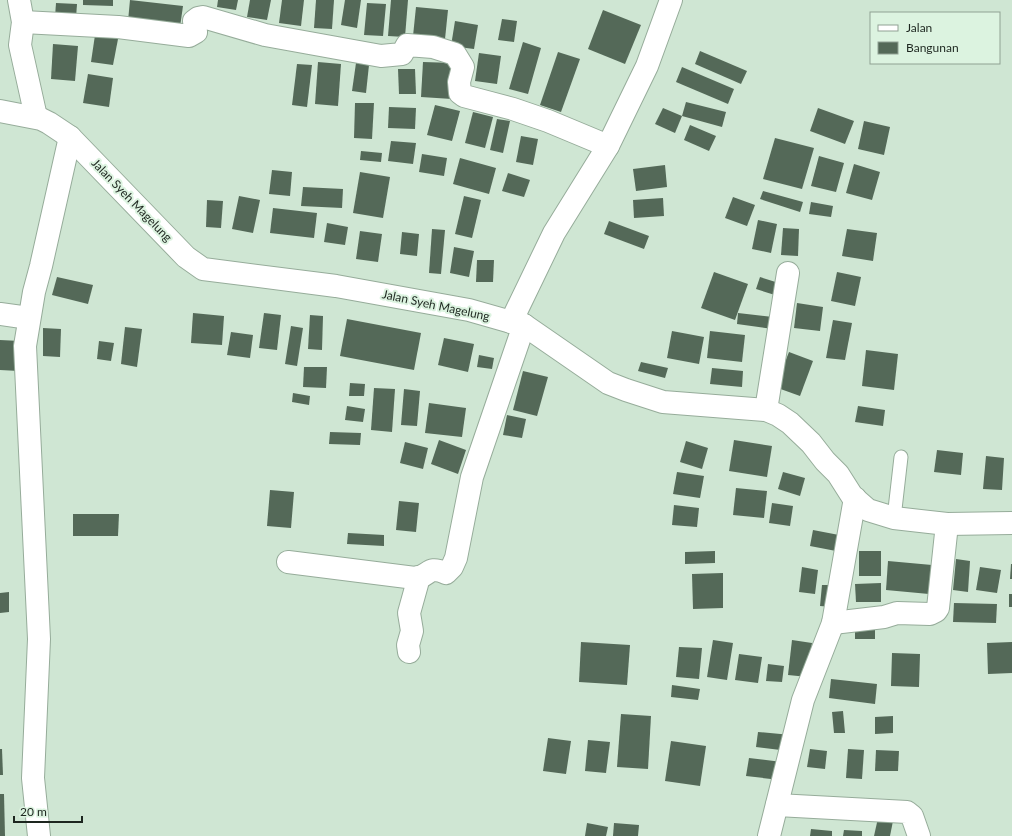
<svg xmlns="http://www.w3.org/2000/svg" width="1012" height="836" viewBox="0 0 1012 836" font-family="Lato,sans-serif">
	<style>
		.building { fill: #546958 }
		.lines { fill: none; stroke-linecap: round; stroke-linejoin: round }
		.service-casing { stroke: #96ac9a; stroke-width: 15 }
		.minor-casing { stroke: #96ac9a; stroke-width: 24 }
		.tertiary-casing { stroke: #96ac9a; stroke-width: 24 }
		.service { stroke: #fff; stroke-width: 13 }
		.minor { stroke: #fff; stroke-width: 22 }
		.tertiary { stroke: #fff; stroke-width: 22 }
		.labels { text-anchor: middle; dominant-baseline: central; stroke-width: 4; stroke-linejoin: round; paint-order: stroke }
		.street-label { font-size: 12px; fill: #1d261f; stroke: #dcf3e0 }
	</style>
	<rect width="100%" height="100%" fill="#cfe6d3"/>
	<g class="building">
		<polygon points="83,0 113,0 113,6 83,5"/>
		<polygon points="130,0 183,6 180,27 128,21"/>
		<polygon points="218,0 238,0 236,10 217,7"/>
		<polygon points="250,0 271,0 267,20 247,17"/>
		<polygon points="282,0 304,0 301,26 279,23"/>
		<polygon points="316,0 334,0 332,29 314,28"/>
		<polygon points="345,0 361,0 357,28 341,25"/>
		<polygon points="391,0 408,0 405,37 388,36"/>
		<polygon points="56,3 77,4 76,18 55,17"/>
		<polygon points="367,3 386,4 383,36 364,35"/>
		<polygon points="416,7 448,10 445,39 413,36"/>
		<polygon points="603,10 641,25 625,64 588,49"/>
		<polygon points="502,19 517,21 514,42 498,40"/>
		<polygon points="455,21 478,25 474,49 451,46"/>
		<polygon points="95,35 118,39 113,65 91,62"/>
		<polygon points="523,42 541,48 528,94 509,89"/>
		<polygon points="53,44 78,46 75,81 51,79"/>
		<polygon points="700,51 747,71 741,84 695,64"/>
		<polygon points="558,52 580,59 561,112 540,105"/>
		<polygon points="479,53 501,56 497,84 475,81"/>
		<polygon points="318,62 341,64 338,106 315,104"/>
		<polygon points="423,62 454,63 452,99 421,97"/>
		<polygon points="356,63 369,65 366,93 352,91"/>
		<polygon points="297,64 312,65 307,107 292,105"/>
		<polygon points="682,67 734,89 728,104 676,82"/>
		<polygon points="398,69 415,69 416,94 399,94"/>
		<polygon points="88,74 113,78 109,107 83,103"/>
		<polygon points="686,102 726,112 722,127 682,116"/>
		<polygon points="355,103 374,103 372,139 354,138"/>
		<polygon points="435,105 460,111 452,141 427,135"/>
		<polygon points="389,107 416,108 415,129 388,128"/>
		<polygon points="663,108 682,116 675,133 655,124"/>
		<polygon points="818,108 854,121 845,144 810,131"/>
		<polygon points="473,112 493,117 485,148 465,143"/>
		<polygon points="497,119 510,121 503,153 490,150"/>
		<polygon points="864,121 890,127 884,155 858,149"/>
		<polygon points="690,125 716,136 709,151 684,140"/>
		<polygon points="521,136 538,139 533,165 516,162"/>
		<polygon points="775,138 814,148 802,189 763,179"/>
		<polygon points="391,141 416,143 413,164 388,161"/>
		<polygon points="361,151 382,153 381,162 360,160"/>
		<polygon points="422,154 447,158 444,176 419,172"/>
		<polygon points="819,156 844,163 836,192 811,186"/>
		<polygon points="460,158 496,168 489,194 453,184"/>
		<polygon points="854,164 880,172 872,200 846,193"/>
		<polygon points="665,165 667,187 636,191 633,169"/>
		<polygon points="272,170 292,172 290,196 269,194"/>
		<polygon points="360,172 390,177 383,218 353,213"/>
		<polygon points="508,173 530,180 524,197 502,191"/>
		<polygon points="303,187 343,189 342,208 301,206"/>
		<polygon points="763,191 803,202 800,212 760,199"/>
		<polygon points="239,196 260,200 253,233 232,229"/>
		<polygon points="464,196 481,200 472,238 455,234"/>
		<polygon points="733,197 755,205 747,226 725,218"/>
		<polygon points="663,198 664,216 634,218 633,200"/>
		<polygon points="207,200 223,201 221,228 206,227"/>
		<polygon points="811,202 833,206 831,217 809,214"/>
		<polygon points="273,208 317,213 314,238 270,233"/>
		<polygon points="758,220 777,224 771,253 752,249"/>
		<polygon points="609,221 649,236 644,249 604,234"/>
		<polygon points="327,223 348,227 345,245 324,242"/>
		<polygon points="783,228 799,229 798,256 781,255"/>
		<polygon points="432,229 445,230 441,274 429,273"/>
		<polygon points="847,229 877,233 873,261 842,256"/>
		<polygon points="360,231 382,234 378,262 356,259"/>
		<polygon points="402,232 419,234 417,256 400,254"/>
		<polygon points="454,247 474,251 469,277 450,273"/>
		<polygon points="477,260 494,260 493,282 476,282"/>
		<polygon points="714,272 748,284 735,320 701,308"/>
		<polygon points="837,272 861,277 855,306 831,301"/>
		<polygon points="57,277 93,285 88,304 52,295"/>
		<polygon points="760,277 782,284 778,296 756,289"/>
		<polygon points="797,303 823,307 820,331 794,328"/>
		<polygon points="193,313 224,316 222,345 191,343"/>
		<polygon points="264,313 281,315 277,350 259,348"/>
		<polygon points="738,313 773,317 772,329 737,324"/>
		<polygon points="310,315 323,316 322,350 308,349"/>
		<polygon points="347,319 421,333 414,370 340,356"/>
		<polygon points="833,320 852,323 845,360 826,358"/>
		<polygon points="291,326 303,328 297,366 285,364"/>
		<polygon points="125,327 142,329 137,367 121,364"/>
		<polygon points="43,328 61,329 60,357 43,356"/>
		<polygon points="672,331 704,337 699,364 667,358"/>
		<polygon points="710,331 745,335 742,362 707,358"/>
		<polygon points="231,332 253,335 250,358 227,355"/>
		<polygon points="444,338 474,344 468,372 438,365"/>
		<polygon points="0,340 20,341 19,371 0,370"/>
		<polygon points="99,341 114,343 111,361 97,359"/>
		<polygon points="866,350 898,354 894,390 862,386"/>
		<polygon points="789,352 813,361 800,396 775,387"/>
		<polygon points="479,355 494,358 492,369 477,367"/>
		<polygon points="641,362 668,368 665,378 638,371"/>
		<polygon points="304,367 327,367 326,388 303,387"/>
		<polygon points="712,368 743,371 742,387 710,384"/>
		<polygon points="523,371 548,377 537,416 513,410"/>
		<polygon points="350,383 365,384 364,396 349,396"/>
		<polygon points="374,388 395,389 392,432 371,430"/>
		<polygon points="404,389 420,391 417,426 401,425"/>
		<polygon points="293,393 310,396 309,405 292,402"/>
		<polygon points="429,403 466,408 462,437 425,433"/>
		<polygon points="347,406 365,409 363,422 345,420"/>
		<polygon points="858,406 885,410 883,426 855,422"/>
		<polygon points="507,415 526,419 522,438 503,435"/>
		<polygon points="330,432 361,433 360,445 329,444"/>
		<polygon points="439,440 466,450 458,474 431,464"/>
		<polygon points="734,440 772,446 767,477 729,471"/>
		<polygon points="686,441 708,448 702,469 680,462"/>
		<polygon points="405,442 428,448 423,469 400,463"/>
		<polygon points="937,450 963,453 961,475 934,472"/>
		<polygon points="986,456 1004,458 1002,490 983,489"/>
		<polygon points="677,472 704,476 700,498 673,494"/>
		<polygon points="783,472 805,478 800,496 778,489"/>
		<polygon points="736,488 767,491 764,518 733,515"/>
		<polygon points="270,490 294,492 291,528 267,526"/>
		<polygon points="399,501 419,503 416,532 396,530"/>
		<polygon points="772,503 793,506 790,526 769,523"/>
		<polygon points="674,505 699,508 697,527 672,525"/>
		<polygon points="73,514 119,514 118,536 73,536"/>
		<polygon points="813,530 839,535 836,551 810,546"/>
		<polygon points="348,533 384,535 384,546 347,544"/>
		<polygon points="715,551 715,563 685,564 685,552"/>
		<rect x="859" y="551" width="22" height="25"/>
		<polygon points="956,559 970,561 968,592 953,590"/>
		<polygon points="888,561 932,565 929,594 886,590"/>
		<polygon points="1011,564 1012,564 1012,579 1010,579"/>
		<polygon points="802,567 818,570 815,594 799,592"/>
		<polygon points="980,567 1001,570 997,593 976,590"/>
		<polygon points="723,573 723,608 693,609 692,574"/>
		<polygon points="881,583 881,602 856,602 855,584"/>
		<polygon points="822,585 833,585 832,607 820,606"/>
		<polygon points="9,592 9,612 0,613 0,593"/>
		<rect x="1009" y="594" width="3" height="13"/>
		<polygon points="954,603 997,604 996,623 953,622"/>
		<polygon points="855,628 875,629 875,639 855,639"/>
		<polygon points="713,640 733,643 727,680 707,677"/>
		<polygon points="792,640 812,643 808,677 788,675"/>
		<polygon points="581,642 630,645 627,685 579,682"/>
		<polygon points="1012,642 1012,673 988,674 987,643"/>
		<polygon points="679,647 702,648 699,679 676,677"/>
		<polygon points="892,653 920,654 919,687 891,686"/>
		<polygon points="739,654 762,657 758,683 735,680"/>
		<polygon points="768,664 784,666 782,682 766,681"/>
		<polygon points="831,679 877,684 875,704 829,698"/>
		<polygon points="672,685 700,689 698,700 671,697"/>
		<polygon points="843,711 845,733 834,733 832,712"/>
		<polygon points="621,714 651,716 648,769 617,767"/>
		<polygon points="893,716 893,733 875,734 875,717"/>
		<polygon points="758,732 791,735 789,751 756,747"/>
		<polygon points="548,738 571,741 566,774 543,771"/>
		<polygon points="588,740 610,742 606,773 585,771"/>
		<polygon points="671,741 706,746 700,786 665,781"/>
		<polygon points="0,749 2,749 3,775 0,775"/>
		<polygon points="810,749 827,751 825,769 807,767"/>
		<polygon points="848,749 864,750 862,779 846,778"/>
		<polygon points="876,750 899,751 898,771 875,771"/>
		<polygon points="749,758 782,762 780,780 746,776"/>
		<polygon points="0,794 4,794 5,836 0,836"/>
		<polygon points="878,818 893,821 890,836 874,836"/>
		<polygon points="587,823 608,827 606,836 585,836"/>
		<polygon points="614,823 639,825 638,836 613,836"/>
		<polygon points="811,829 832,831 832,836 810,836"/>
		<polygon points="844,830 862,831 862,836 843,836"/>
	</g>
	<g class="lines">
		<defs>
			<polyline id="service" points="894,518 901,457"/>
			<g id="minor">
				<polyline points="19,0 23,22 20,45 36,117"/>
				<polyline points="23,22 118,27 189,36 196,32 194,21 198,18 203,17 265,35 381,56 402,54 407,45 433,47 455,54 463,67 459,82 460,93 464,96 513,109 548,121 608,146"/>
				<polyline points="0,314 29,318"/>
				<polyline points="511,322 554,233 608,146 647,66 671,0"/>
				<polyline points="766,410 788,273"/>
				<path d="M288,562L415,578C431,576 426,565 446,573L452,567L456,558L472,477L524,325"/>
				<polyline points="833,623 884,617 897,613 930,614 936,611 938,608 947,524"/>
				<polyline points="409,652 408,645 412,631 409,613 419,577"/>
				<polyline points="777,805 907,812 912,816 919,836"/>
				<polyline points="39,836 33,778 39,639 25,346 34,292 41,266 70,137"/>
				<polyline points="769,836 803,700 833,623 855,498"/>
			</g>
			<polyline id="tertiary" points="0,111 41,119 49,123 70,137 186,257 203,269 336,286 469,310 511,322 524,325 608,383 626,390 663,402 766,410 778,415 790,423 811,443 825,461 838,474 852,496 868,510 894,518 947,524 1012,523"/>
		</defs>
		<use href="#service" class="service-casing"/>
		<use href="#minor" class="minor-casing"/>
		<use href="#tertiary" class="tertiary-casing"/>
		<use href="#service" class="service"/>
		<use href="#minor" class="minor"/>
		<use href="#tertiary" class="tertiary"/>
	</g>
	<g class="labels">
		<g class="street-label">
			<text transform="translate(132 200) rotate(46)">Jalan Syeh Magelung</text>
			<text transform="translate(436 305) rotate(12)">Jalan Syeh Magelung</text>
		</g>
	</g>
	<rect x="870" y="12" width="130" height="52" fill="#dcf3e0" stroke="#90a193"/>
	<rect x="878" y="25" width="20" height="6" fill="#ffffff" stroke="#90a193"/>
	<text x="906" y="32" font-size="12" fill="#1d261f">Jalan</text>
	<rect x="878" y="42" width="20" height="12" fill="#546958" stroke="#90a193"/>
	<text x="906" y="52" font-size="12" fill="#1d261f">Bangunan</text>
	<path d="M14 816v6h68v-6" fill="none" stroke="#1d261f" stroke-width="2"/>
	<text x="20" y="816" font-size="12" fill="#1d261f" stroke="#dcf3e0" stroke-width="3" paint-order="stroke">20 m</text>
</svg>
